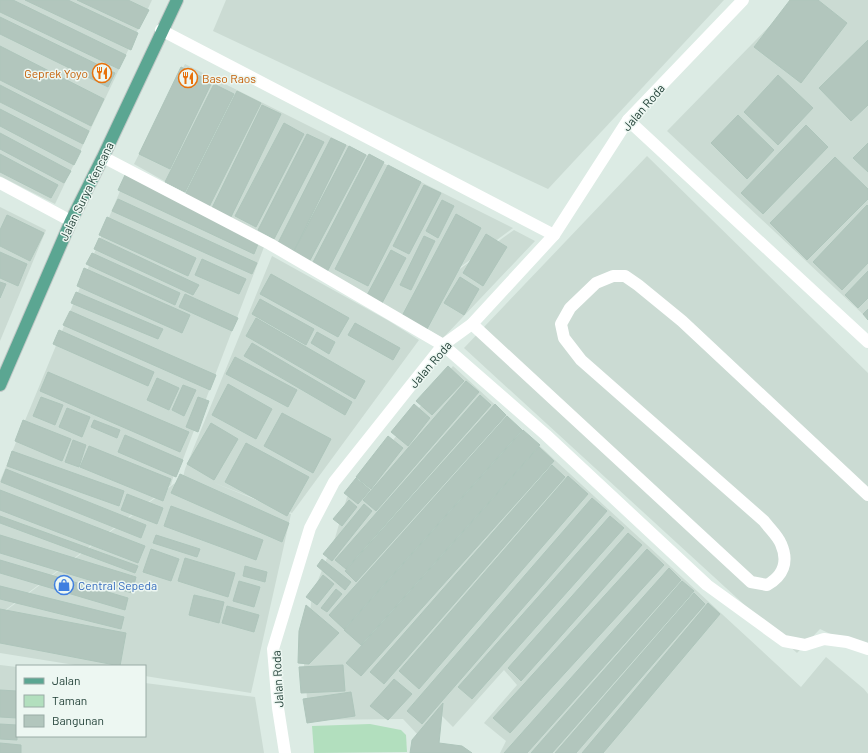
<svg xmlns="http://www.w3.org/2000/svg" width="868" height="753" viewBox="0 0 868 753" font-family="Barlow,sans-serif">
	<style>
		.built { fill: #cbdbd3 }
		.green { fill: #b2dfbe }
		.building { fill: #b2c6bd; stroke: #aec5bb }
		.lines { fill: none; stroke-linecap: round; stroke-linejoin: round }
		.primary-casing { stroke: #c0c8c6; stroke-width: 14 }
		.service { stroke: #fff; stroke-width: 12 }
		.minor { stroke: #fff; stroke-width: 12 }
		.tertiary { stroke: #fff; stroke-width: 12 }
		.primary { stroke: #5ba692; stroke-width: 12 }
		.labels { text-anchor: middle; dominant-baseline: central; stroke-width: 3; stroke-linejoin: round; paint-order: stroke }
		.food-label { font-size: 12px; fill: #c56008; stroke: #edf7f2; text-anchor: end }
		.street-label { font-size: 12px; fill: #1d3c33; stroke: #edf7f2 }
		.shop-label { font-size: 12px; fill: #366cbe; stroke: #edf7f2; text-anchor: start }
	</style>
	<rect width="100%" height="100%" fill="#dcebe4"/>
	<g class="built">
		<polygon points="0,0 152,0 55,204 0,176"/>
		<polygon points="226,0 724,0 548,189 213,31"/>
		<polygon points="795,0 868,0 868,319 667,131"/>
		<polygon points="185,64 513,228 404,309 514,230 535,241 443,338 134,164"/>
		<polygon points="647,156 868,373 868,652 820,629 797,653 464,348"/>
		<polygon points="127,174 264,247 177,475 174,474 171,485 0,614 0,481"/>
		<polygon points="0,207 46,230 0,341"/>
		<polygon points="272,256 389,321 419,340 292,513 212,482 291,514 251,693 145,676 145,666 81,666 0,653 0,615 183,477 185,469"/>
		<polygon points="453,366 801,687 826,657 864,689 868,694 868,753 500,753 506,741 484,723 517,685 504,670 453,727 439,713 418,735 403,719 309,720 304,665 312,595 335,538 347,497"/>
		<polygon points="0,665 17,667 17,736 145,736 145,683 255,697 264,753 0,753"/>
	</g>
	<polygon class="green" points="370,724 401,730 406,735 407,752 314,753 312,726"/>
	<g class="building">
		<polygon points="0,0 13,0 126,55 119,69 0,12"/>
		<polygon points="25,0 68,0 138,33 131,50"/>
		<polygon points="77,0 128,0 149,10 139,29"/>
		<polygon points="790,0 818,0 847,23 801,83 754,47"/>
		<polygon points="0,17 115,73 108,87 0,34"/>
		<polygon points="868,40 868,105 851,121 819,88"/>
		<polygon points="0,46 104,99 91,126 0,80"/>
		<polygon points="181,67 212,82 170,169 139,154"/>
		<polygon points="778,75 813,108 778,145 744,112"/>
		<polygon points="214,84 234,94 185,192 165,182"/>
		<polygon points="0,85 89,131 83,144 0,102"/>
		<polygon points="237,91 261,103 209,207 185,195"/>
		<polygon points="262,105 281,114 230,219 211,210"/>
		<polygon points="0,109 81,151 74,165 0,126"/>
		<polygon points="738,115 774,150 747,179 711,143"/>
		<polygon points="284,123 304,134 256,227 235,216"/>
		<polygon points="806,125 828,147 763,214 741,193"/>
		<polygon points="0,133 71,171 64,183 0,149"/>
		<polygon points="307,134 324,142 274,239 258,230"/>
		<polygon points="331,138 346,145 294,251 278,243"/>
		<polygon points="868,143 868,172 853,158"/>
		<polygon points="349,146 366,155 308,264 292,255"/>
		<polygon points="0,154 58,185 51,198 0,172"/>
		<polygon points="369,154 384,162 326,274 311,266"/>
		<polygon points="835,157 868,189 868,199 807,260 770,223"/>
		<polygon points="388,165 421,182 368,286 335,269"/>
		<polygon points="125,175 260,239 254,254 118,190"/>
		<polygon points="424,185 441,193 409,254 393,246"/>
		<polygon points="118,199 257,263 252,274 112,211"/>
		<polygon points="442,200 454,206 438,238 426,231"/>
		<polygon points="867,205 868,206 868,263 842,290 813,262"/>
		<polygon points="456,214 481,228 427,329 402,316"/>
		<polygon points="7,215 44,233 30,261 0,246 0,230"/>
		<polygon points="107,217 196,258 188,276 99,235"/>
		<polygon points="486,234 507,247 483,286 463,273"/>
		<polygon points="424,236 435,241 411,290 400,285"/>
		<polygon points="99,238 199,285 193,295 94,249"/>
		<polygon points="391,250 406,258 381,305 366,297"/>
		<polygon points="0,252 27,264 18,286 0,278"/>
		<polygon points="92,253 180,293 175,305 86,264"/>
		<polygon points="202,259 246,279 239,294 195,275"/>
		<polygon points="84,268 190,315 182,333 77,286"/>
		<polygon points="868,271 868,298 858,308 845,295"/>
		<polygon points="271,274 349,318 338,337 260,294"/>
		<polygon points="460,277 479,289 464,315 444,303"/>
		<polygon points="0,282 6,284 0,298"/>
		<polygon points="76,292 163,329 158,339 71,303"/>
		<polygon points="185,294 238,318 232,331 179,307"/>
		<polygon points="260,299 314,329 306,345 252,314"/>
		<polygon points="868,309 868,320 863,314"/>
		<polygon points="70,311 216,375 210,390 63,325"/>
		<polygon points="256,318 365,381 355,399 246,336"/>
		<polygon points="355,323 400,348 393,360 348,335"/>
		<polygon points="59,330 154,372 148,386 53,344"/>
		<polygon points="317,332 335,342 329,354 311,343"/>
		<polygon points="252,343 352,402 345,415 244,356"/>
		<polygon points="235,357 297,390 288,407 226,374"/>
		<polygon points="448,366 464,381 432,415 416,401"/>
		<polygon points="48,372 189,432 180,452 40,391"/>
		<polygon points="157,378 179,388 169,410 147,400"/>
		<polygon points="466,381 479,392 376,511 363,500"/>
		<polygon points="228,384 272,409 256,439 212,415"/>
		<polygon points="183,385 196,390 184,416 172,410"/>
		<polygon points="480,395 491,405 346,569 335,560"/>
		<polygon points="41,397 63,405 55,425 33,416"/>
		<polygon points="198,397 209,401 198,432 186,427"/>
		<polygon points="414,404 430,418 408,446 391,432"/>
		<polygon points="495,404 506,415 356,582 345,571"/>
		<polygon points="67,408 90,417 82,437 59,427"/>
		<polygon points="282,413 331,439 313,473 264,446"/>
		<polygon points="507,416 522,430 344,629 329,615"/>
		<polygon points="23,420 71,439 62,461 15,441"/>
		<polygon points="94,420 120,430 117,438 91,427"/>
		<polygon points="211,423 238,439 214,480 187,464"/>
		<polygon points="523,430 540,445 361,645 344,630"/>
		<polygon points="125,435 183,460 176,477 118,452"/>
		<polygon points="388,436 403,448 371,489 356,477"/>
		<polygon points="73,440 86,445 79,467 65,462"/>
		<polygon points="246,443 309,477 287,516 225,482"/>
		<polygon points="89,446 171,479 163,501 80,467"/>
		<polygon points="539,447 554,461 361,676 346,663"/>
		<polygon points="12,451 124,491 119,506 7,466"/>
		<polygon points="552,465 565,477 384,684 370,672"/>
		<polygon points="6,469 146,525 141,538 1,482"/>
		<polygon points="180,474 289,523 282,542 171,493"/>
		<polygon points="568,476 588,494 419,689 399,671"/>
		<polygon points="356,478 370,490 358,504 344,493"/>
		<polygon points="0,490 145,546 138,563 0,510"/>
		<polygon points="127,494 163,508 157,524 121,510"/>
		<polygon points="592,498 607,511 422,724 407,711"/>
		<polygon points="349,500 357,507 342,526 333,519"/>
		<polygon points="364,504 372,511 332,561 323,554"/>
		<polygon points="171,506 263,540 256,560 164,526"/>
		<polygon points="0,516 138,566 135,573 0,523"/>
		<polygon points="610,516 624,528 472,699 458,687"/>
		<polygon points="628,533 642,545 521,681 508,668"/>
		<polygon points="0,535 136,577 132,593 0,553"/>
		<polygon points="156,535 200,549 197,557 153,543"/>
		<polygon points="151,549 179,559 171,581 143,572"/>
		<polygon points="647,549 664,565 510,733 493,718"/>
		<polygon points="185,558 235,573 228,597 178,581"/>
		<polygon points="322,559 351,582 345,590 317,566"/>
		<polygon points="0,560 128,598 125,610 0,573"/>
		<polygon points="245,566 267,572 265,582 243,576"/>
		<polygon points="669,568 681,580 527,753 504,753"/>
		<polygon points="323,575 334,584 317,605 306,597"/>
		<polygon points="239,581 260,587 254,607 233,601"/>
		<polygon points="682,581 694,591 552,753 531,753"/>
		<polygon points="0,586 124,617 121,629 0,599"/>
		<polygon points="336,589 342,594 327,612 321,608"/>
		<polygon points="694,593 705,604 576,753 555,753"/>
		<polygon points="194,595 224,602 219,623 189,615"/>
		<polygon points="708,603 720,614 603,753 582,753"/>
		<polygon points="306,605 339,633 309,664 298,663 299,631"/>
		<polygon points="227,606 259,615 254,632 222,623"/>
		<polygon points="0,609 126,633 120,666 0,643"/>
		<polygon points="343,665 345,691 301,693 299,667"/>
		<polygon points="394,679 412,694 388,720 370,706"/>
		<polygon points="0,690 17,691 17,718 0,717"/>
		<polygon points="351,692 355,716 307,723 303,699"/>
		<polygon points="443,703 439,743 462,746 472,753 410,753 412,740"/>
		<polygon points="0,724 17,725 17,740 0,739"/>
		<polygon points="0,743 21,745 21,753 0,753"/>
	</g>
	<g class="lines">
		<defs>
			<polyline id="primary" points="0,385 71,221 103,157 177,0"/>
		</defs>
		<use href="#primary" class="primary-casing"/>
		<g class="service">
			<polyline points="161,30 554,235"/>
			<polyline points="103,157 270,244 443,345"/>
			<path d="M472,324L751,582L767,585C783,576 789,562 781,544C778,536 769,528 764,521L581,360L564,338L561,324L570,308L596,283L613,276H625L638,285L682,321L868,495"/>
		</g>
		<g class="minor">
			<polyline points="628,120 868,342"/>
			<polyline points="0,183 71,221"/>
			<polyline points="443,345 546,435 707,585 784,641 805,645 824,639 847,642 868,649"/>
		</g>
		<polyline class="tertiary" points="285,753 278,708 273,649 310,528 334,482 443,345 472,324 554,235 628,120 743,0"/>
		<use href="#primary" class="primary"/>
	</g>
	<defs>
		<symbol id="restaurant-ring" viewBox="-11 -11 22 22"><circle r="9.5" fill="#edf7f2" stroke="#e8710a" stroke-width="1.5"/><path d="M-5-6h1v4h1v-4h1v4h1v-4h1v5L-1.5 .5V6h-2V.5L-5-1ZM5-6V6H3V1.5H1.5Q1.5-4 5-6Z" fill="#e8710a"/></symbol>
		<symbol id="shop-ring" viewBox="-11 -11 22 22"><circle r="9.5" fill="#edf7f2" stroke="#3f7fe0" stroke-width="1.5"/><path d="M-5-2.5h2.3a2.7 3.5 0 0 1 5.4 0H5L5.5 6h-11ZM-1.5-2.5h3a1.5 2.3 0 0 0-3 0Z" fill="#3f7fe0"/></symbol>
	</defs>
	<g fill-rule="evenodd">
		<use href="#restaurant-ring" x="91" y="62" width="22" height="22"/>
		<use href="#restaurant-ring" x="177" y="67" width="22" height="22"/>
		<use href="#shop-ring" x="53" y="574" width="22" height="22"/>
	</g>
	<g class="labels">
		<g class="food-label">
			<text x="88" y="73">Geprek Yoyo</text>
			<text x="202" y="78" text-anchor="start">Baso Raos</text>
		</g>
		<g class="street-label">
			<text transform="translate(643 107) rotate(-49)">Jalan Roda</text>
			<text transform="translate(86 191) rotate(-64)">Jalan Surya Kencana</text>
			<text transform="translate(430 364) rotate(-49)">Jalan Roda</text>
			<text transform="translate(277 679) rotate(-93)">Jalan Roda</text>
		</g>
		<g class="shop-label">
			<text x="78" y="585">Central Sepeda</text>
		</g>
	</g>
	<rect x="16" y="665" width="130" height="72" fill="#edf7f2" stroke="#9aaca6"/>
	<rect x="24" y="678" width="20" height="6" fill="#5ba692" stroke="#9aaca6"/>
	<text x="52" y="685" font-size="12" fill="#1d3c33">Jalan</text>
	<rect x="24" y="695" width="20" height="12" fill="#b2dfbe" stroke="#9aaca6"/>
	<text x="52" y="705" font-size="12" fill="#1d3c33">Taman</text>
	<rect x="24" y="715" width="20" height="12" fill="#b2c6bd" stroke="#9aaca6"/>
	<text x="52" y="725" font-size="12" fill="#1d3c33">Bangunan</text>
</svg>
